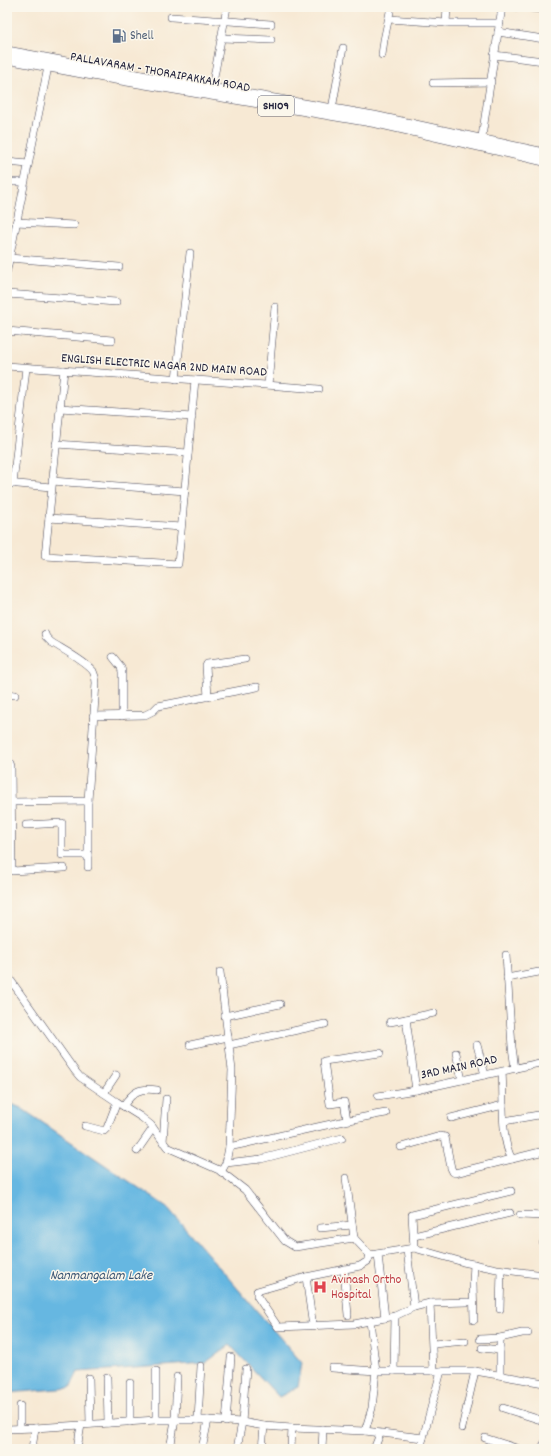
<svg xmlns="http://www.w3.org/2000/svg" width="551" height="1456" viewBox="0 0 551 1456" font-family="Dekko,sans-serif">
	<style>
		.water { fill: #66b7e1; stroke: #446c8e }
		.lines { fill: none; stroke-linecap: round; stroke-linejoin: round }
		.minor-casing { stroke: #424052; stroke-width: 8 }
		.major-casing { stroke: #424052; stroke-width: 10 }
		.minor { stroke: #fff; stroke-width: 7 }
		.major { stroke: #fff; stroke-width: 9 }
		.labels { text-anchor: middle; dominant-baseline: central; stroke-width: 3; stroke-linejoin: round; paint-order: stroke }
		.shield { fill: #fbf7ec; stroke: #636270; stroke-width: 1 }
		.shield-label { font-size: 12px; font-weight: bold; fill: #22223b }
		.service-label { font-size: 13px; fill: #4e5e75; stroke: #fbf7ec; text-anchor: start }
		.street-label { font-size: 13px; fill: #22223b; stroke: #fbf7ec }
		.health-label { font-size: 13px; fill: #be3a42; stroke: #fbf7ec; text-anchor: start }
		.water-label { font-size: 14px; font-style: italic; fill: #3a5675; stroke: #fbf7ec }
	</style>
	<rect width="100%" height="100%" fill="#fbf7ec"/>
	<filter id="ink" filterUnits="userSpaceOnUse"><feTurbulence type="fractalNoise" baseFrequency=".025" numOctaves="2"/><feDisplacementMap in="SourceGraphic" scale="8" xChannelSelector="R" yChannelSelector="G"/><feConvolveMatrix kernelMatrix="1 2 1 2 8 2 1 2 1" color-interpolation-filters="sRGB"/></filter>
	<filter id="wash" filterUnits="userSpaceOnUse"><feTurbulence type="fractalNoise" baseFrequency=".012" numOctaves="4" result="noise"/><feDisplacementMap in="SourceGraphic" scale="16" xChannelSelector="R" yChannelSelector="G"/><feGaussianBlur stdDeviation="0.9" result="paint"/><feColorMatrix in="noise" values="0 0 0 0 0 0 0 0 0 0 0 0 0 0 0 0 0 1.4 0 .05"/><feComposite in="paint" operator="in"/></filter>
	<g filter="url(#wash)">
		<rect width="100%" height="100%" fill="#f7e9d4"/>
		<polygon class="water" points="7,1102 21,1108 167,1207 302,1363 298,1387 279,1397 230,1345 205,1363 78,1372 70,1388 7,1393"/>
	</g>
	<g filter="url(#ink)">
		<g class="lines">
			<defs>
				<g id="minor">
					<polyline points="515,7 544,9"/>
					<polyline points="171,17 271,24"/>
					<polyline points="389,19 446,23 500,23"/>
					<polyline points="446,23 447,7"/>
					<polyline points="498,32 544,39"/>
					<polyline points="222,38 271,40"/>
					<polyline points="382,55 384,40 391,7"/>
					<polyline points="494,55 544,61"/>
					<polyline points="433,83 491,82"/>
					<polyline points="212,88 227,7"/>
					<polyline points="332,109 343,48"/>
					<polyline points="481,143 502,7"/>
					<polyline points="7,162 28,164"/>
					<polyline points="7,182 24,182"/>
					<polyline points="16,222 74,225"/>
					<polyline points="9,258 119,267"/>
					<polyline points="7,270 48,67"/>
					<polyline points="7,294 116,302"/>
					<polyline points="7,331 112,340"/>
					<polyline points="7,366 319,389"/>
					<polyline points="64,370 45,556 178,564 195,380"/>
					<polyline points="176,379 190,253"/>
					<polyline points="268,385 275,307"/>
					<polyline points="60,408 192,417"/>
					<polyline points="56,444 188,453"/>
					<polyline points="52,481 185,491"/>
					<polyline points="7,483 51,487"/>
					<polyline points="13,484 26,368"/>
					<polyline points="49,518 181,527"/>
					<path d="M45,634L46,637L51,642C62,649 85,661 93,671C95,675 96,679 96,683L88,801V867"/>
					<polyline points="113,657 121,667 122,672 122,716"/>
					<polyline points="7,694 15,695"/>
					<polyline points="208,697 206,666 207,664 245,659"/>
					<polyline points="93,716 145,715 153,711 158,706 257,687"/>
					<polyline points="7,761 10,764 11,767 12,871 64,868"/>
					<polyline points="11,802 88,801"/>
					<polyline points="26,825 62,823 62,855 88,855"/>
					<polyline points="506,955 512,1047 515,1069"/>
					<polyline points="220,972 232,1070 229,1147 226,1163 221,1172"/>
					<polyline points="7,975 75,1071 80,1077 117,1102 141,1117 151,1125 167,1147 219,1170 245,1190 285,1241 295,1247 354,1238 370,1255 414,1248 463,1262 497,1269 544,1275"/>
					<polyline points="507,978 539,972"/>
					<polyline points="225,1016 280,1004"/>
					<polyline points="406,1019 434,1013"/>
					<polyline points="390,1022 406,1019 416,1090"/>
					<polyline points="190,1045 228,1037"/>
					<polyline points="229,1045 325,1024"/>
					<polyline points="477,1045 485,1075"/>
					<polyline points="456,1053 462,1080"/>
					<path d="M502,1072C504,1095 500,1140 512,1159L544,1151"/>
					<polyline points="104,1093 116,1075"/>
					<polyline points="378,1096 416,1090 544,1062"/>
					<path d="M123,1106C133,1092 139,1087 157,1090"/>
					<polyline points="451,1118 503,1105"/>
					<polyline points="347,1120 344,1102 330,1104 324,1061 380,1053"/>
					<polyline points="504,1121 544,1114"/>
					<polyline points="85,1126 104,1131 107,1128 117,1102"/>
					<polyline points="163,1142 166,1099"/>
					<path d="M229,1147C281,1136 333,1122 386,1113"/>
					<polyline points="401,1147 440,1136 445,1137 451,1168 453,1172 455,1173 512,1159"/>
					<polyline points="137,1151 153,1128"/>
					<polyline points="226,1163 261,1159 342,1138"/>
					<polyline points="346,1178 354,1238"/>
					<polyline points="520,1215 544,1216"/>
					<polyline points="320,1228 352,1225"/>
					<polyline points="414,1236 510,1213"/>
					<polyline points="414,1248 412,1215 511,1191"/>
					<polyline points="407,1250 414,1307"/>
					<polyline points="378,1254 385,1318"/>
					<polyline points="370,1255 368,1261 360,1266 306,1277 257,1291 257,1296 278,1327 354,1324 395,1316 414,1307 430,1303 468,1302"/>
					<polyline points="344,1269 348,1315"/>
					<polyline points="543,1275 543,1244 544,1241"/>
					<polyline points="306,1277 312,1320"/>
					<polyline points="430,1303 433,1371"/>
					<polyline points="500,1309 501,1270"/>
					<polyline points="474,1320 473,1283 474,1264"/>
					<polyline points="480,1339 500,1338 522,1333 528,1333"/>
					<polyline points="433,1344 465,1341"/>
					<polyline points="482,1348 500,1350"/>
					<polyline points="332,1368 376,1371 475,1371 544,1383"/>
					<polyline points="156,1371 156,1420"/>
					<polyline points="394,1371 395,1316"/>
					<polyline points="500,1375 500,1338"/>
					<polyline points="89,1378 90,1424"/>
					<polyline points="107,1378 108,1423"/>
					<polyline points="20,1406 20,1428"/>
					<polyline points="503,1408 544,1421"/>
					<polyline points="198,1420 201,1366"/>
					<polyline points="130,1422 130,1383"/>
					<polyline points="226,1422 231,1357"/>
					<polyline points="462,1428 475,1371"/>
					<polyline points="7,1429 35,1428 156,1420 208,1420 242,1422 264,1426 292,1428 365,1431 423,1438 420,1449"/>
					<polyline points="365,1431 372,1408 376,1371 370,1321"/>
					<polyline points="423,1438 441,1371"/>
					<polyline points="485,1438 519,1449"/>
					<polyline points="32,1449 35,1428"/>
					<polyline points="77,1449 81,1425"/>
					<polyline points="170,1449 175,1420 177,1377"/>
					<polyline points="202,1449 208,1420"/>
					<polyline points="237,1449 242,1422 246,1369"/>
					<polyline points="262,1449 264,1426"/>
					<polyline points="291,1449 292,1428"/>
					<polyline points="322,1449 323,1429"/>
					<polyline points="374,1449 380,1434"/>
					<polyline points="542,1449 544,1444"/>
				</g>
				<g id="major">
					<polyline points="7,51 158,79 374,116 544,153"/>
					<polyline points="7,59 103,77 377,123 544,161"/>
				</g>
			</defs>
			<use href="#minor" class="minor-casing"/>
			<use href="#major" class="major-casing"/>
			<use href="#minor" class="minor"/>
			<use href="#major" class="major"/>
		</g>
	</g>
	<defs>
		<symbol id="fuel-bare" viewBox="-9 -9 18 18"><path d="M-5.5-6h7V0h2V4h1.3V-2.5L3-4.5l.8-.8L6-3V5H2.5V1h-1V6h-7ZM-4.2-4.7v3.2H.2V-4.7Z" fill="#5c6f8a" stroke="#fbf7ec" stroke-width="2.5" paint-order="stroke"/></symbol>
		<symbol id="hospital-bare" viewBox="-9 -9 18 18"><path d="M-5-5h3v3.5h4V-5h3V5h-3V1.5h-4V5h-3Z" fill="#e0444e" stroke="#fbf7ec" stroke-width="2.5" paint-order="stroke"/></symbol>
	</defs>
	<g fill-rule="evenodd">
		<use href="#fuel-bare" x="109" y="26" width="20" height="20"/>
		<use href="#hospital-bare" x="310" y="1277" width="20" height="20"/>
	</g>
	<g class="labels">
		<rect class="shield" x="258" y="96" width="36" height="20" rx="3"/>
		<g class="shield-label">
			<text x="276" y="106">SH109</text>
		</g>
		<g class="service-label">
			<text x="130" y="36">Shell</text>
		</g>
		<g class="street-label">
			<text transform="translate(160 73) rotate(10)">PALLAVARAM - THORAIPAKKAM ROAD</text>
			<text transform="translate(164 366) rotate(4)">ENGLISH ELECTRIC NAGAR 2ND MAIN ROAD</text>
			<text transform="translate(459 1068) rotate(-12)">3RD MAIN ROAD</text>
		</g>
		<g class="health-label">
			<text x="331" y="1280">Avinash Ortho<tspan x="331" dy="15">Hospital</tspan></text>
		</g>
		<g class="water-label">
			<text x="101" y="1276">Nanmangalam Lake</text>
		</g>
	</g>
	<rect width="551" height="1456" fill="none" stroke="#fbf7ec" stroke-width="24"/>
</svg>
